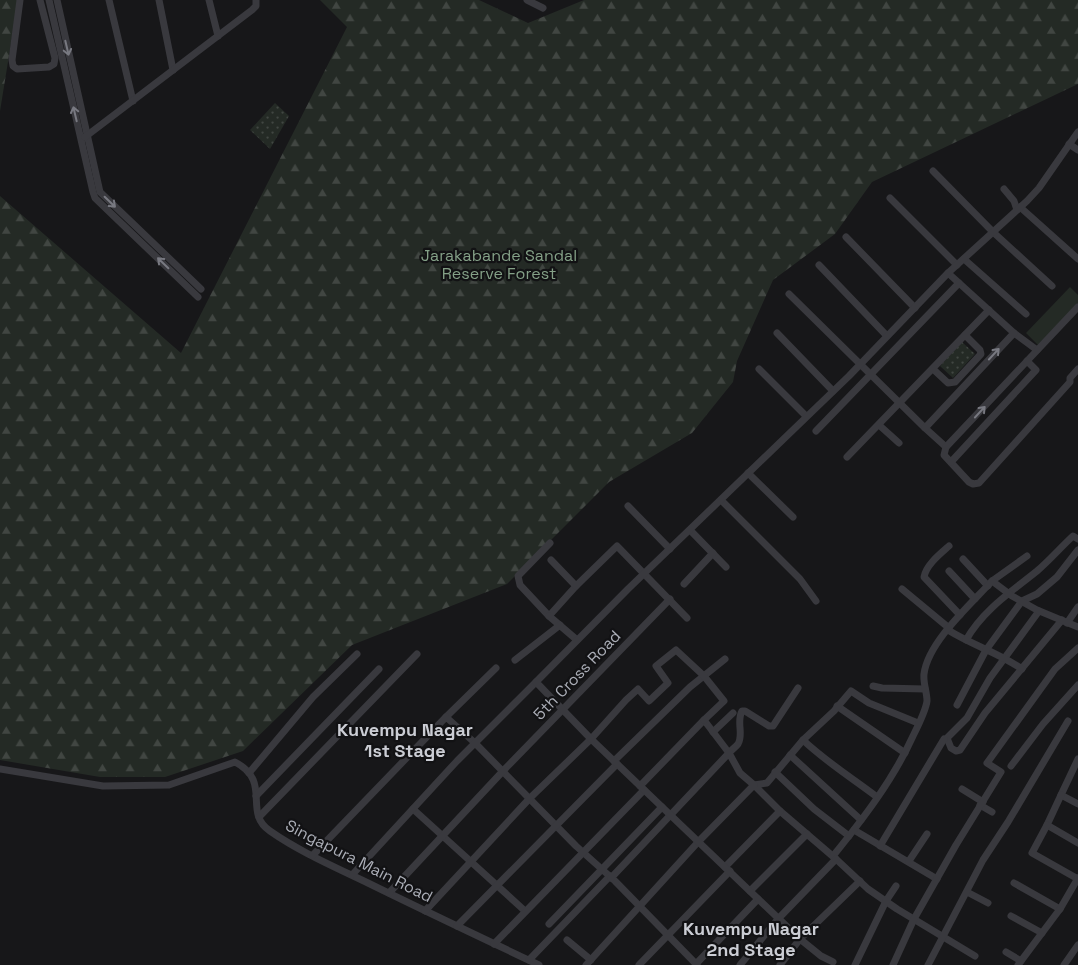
<svg xmlns="http://www.w3.org/2000/svg" width="1078" height="965" viewBox="0 0 1078 965" font-family="'Space Grotesk',sans-serif">
	<style>
		.grass { fill: #242a25 }
		.forest { fill: url(#forest-firs) }
		.park { fill: url(#park-dots) }
		.lines { fill: none; stroke-linecap: round; stroke-linejoin: round }
		.minor { stroke: #39393e; stroke-width: 7 }
		.oneway { stroke: #787981 }
		.labels { text-anchor: middle; dominant-baseline: central; stroke-width: 4.5; stroke-linejoin: round; paint-order: stroke }
		.park-label { font-size: 16px; fill: #84a087; stroke: #121214 }
		.street-label { font-size: 16px; fill: #abaeb7; stroke: #121214 }
		.neighbourhood-label { font-size: 18px; font-weight: bold; fill: #cbcdd4; stroke: #121214 }
	</style>
	<defs>
		<pattern id="forest-firs" width="22" height="20" patternUnits="userSpaceOnUse" patternTransform="scale(1.25)"><rect width="22" height="20" fill="#242a25"/><path d="M5 1l3.5 6h-7zM16 11l3.5 6h-7z" fill="#414642"/></pattern>
		<pattern id="park-dots" width="8" height="8" patternUnits="userSpaceOnUse" patternTransform="scale(1.25)"><rect width="8" height="8" fill="#242a25"/><path d="M2 2h.1M6 6h.1" fill="none" stroke="#414642" stroke-width="1.8" stroke-linecap="round"/></pattern>
	</defs>
	<rect width="100%" height="100%" fill="#171719"/>
	<polygon class="grass" points="1070,287 1078,295 1078,303 1038,345 1026,333"/>
	<g class="forest">
		<polygon points="0,0 18,0 0,111"/>
		<polygon points="320,0 479,0 528,23 584,0 1078,0 1078,84 872,182 835,234 773,280 737,361 733,382 692,433 609,482 507,584 352,645 243,751 165,777 100,777 0,760 0,196 181,353 347,27"/>
	</g>
	<g class="park">
		<polygon points="275,103 289,116 270,149 250,130"/>
		<polygon points="962,342 975,354 953,378 940,366"/>
	</g>
	<g class="lines">
		<g class="minor">
			<polyline points="20,0 12,60 13,66 17,69 49,67 54,64 55,58 40,0"/>
			<polyline points="49,0 93,192 95,198 198,297"/>
			<polyline points="57,0 100,192 201,289"/>
			<polyline points="109,0 133,101"/>
			<polyline points="159,0 173,70"/>
			<polyline points="209,0 218,36"/>
			<polyline points="527,0 543,8"/>
			<polyline points="85,137 252,10 256,6 256,0"/>
			<polyline points="1069,144 1078,150"/>
			<polyline points="933,171 993,232 1052,286"/>
			<polyline points="1004,189 1014,201 1017,210"/>
			<polyline points="890,198 957,265"/>
			<polyline points="1020,207 1078,259"/>
			<polyline points="846,237 915,308"/>
			<polyline points="964,259 1026,314"/>
			<polyline points="819,265 887,336"/>
			<polyline points="948,273 1014,333 1037,350"/>
			<polyline points="789,294 925,428 946,447"/>
			<polyline points="1078,307 946,447 944,455 969,482 973,484 979,483 1070,382 1070,378 1078,369"/>
			<polyline points="777,333 833,391"/>
			<polyline points="759,369 806,416"/>
			<polyline points="933,369 948,383 955,382 981,354 980,350 965,335"/>
			<polyline points="879,425 899,443"/>
			<polyline points="925,428 1014,333"/>
			<polyline points="816,431 959,283"/>
			<polyline points="847,457 989,310"/>
			<polyline points="951,462 1036,370 1027,361"/>
			<polyline points="748,473 793,517"/>
			<polyline points="721,500 800,579 816,601"/>
			<polyline points="628,506 670,549"/>
			<polyline points="690,530 726,567"/>
			<polyline points="550,543 518,576 520,585 549,616 576,586"/>
			<path d="M949,546C940,554 926,565 924,577L960,615"/>
			<polyline points="963,559 988,586"/>
			<polyline points="551,560 576,586 617,546 687,618"/>
			<polyline points="949,571 975,599"/>
			<polyline points="992,581 1027,556"/>
			<polyline points="684,584 713,553"/>
			<polyline points="902,589 949,628"/>
			<polyline points="1039,611 990,678 967,718 947,738 951,748 956,751 960,750 985,713 1062,620"/>
			<polyline points="549,616 577,640"/>
			<polyline points="1067,623 1078,607"/>
			<path d="M948,630C972,645 999,653 1022,669"/>
			<path d="M966,640C983,610 1011,592 1037,571C1050,560 1061,547 1073,536L1078,539"/>
			<polyline points="515,660 560,625"/>
			<polyline points="873,686 882,688 925,689"/>
			<polyline points="957,705 986,650 1022,601 1037,594 1057,577 1078,550"/>
			<polyline points="837,706 905,753"/>
			<polyline points="446,717 496,668"/>
			<polyline points="918,723 869,703 851,691 834,711 803,740 767,783 754,785 780,811 836,859 868,889 897,909 975,956"/>
			<polyline points="713,732 733,713"/>
			<path d="M803,740C825,761 852,778 877,797"/>
			<polyline points="790,755 861,820"/>
			<polyline points="1078,759 1061,795 1078,804"/>
			<polyline points="614,761 690,687 725,659"/>
			<polyline points="1011,766 1043,724 1078,685"/>
			<path d="M0,769L103,786L169,785L235,762C273,782 242,812 270,831C300,852 335,867 368,883C425,911 482,938 539,965"/>
			<polyline points="775,772 814,809 849,836"/>
			<polyline points="249,773 313,697 357,654"/>
			<path d="M640,786L704,720L729,753C731,750 736,747 738,744C744,734 736,722 742,711H745L769,726H773L798,688"/>
			<polyline points="962,789 983,802"/>
			<polyline points="1061,795 1047,825 1078,843"/>
			<polyline points="256,796 379,669"/>
			<polyline points="980,805 992,812"/>
			<polyline points="413,809 525,911"/>
			<polyline points="259,817 417,654"/>
			<polyline points="1047,825 1032,853 1078,879"/>
			<polyline points="854,830 937,879"/>
			<polyline points="880,846 944,739"/>
			<polyline points="313,855 446,717 475,743 576,846 615,881 697,965"/>
			<path d="M833,856C863,819 893,780 913,736C917,728 926,709 927,701C927,692 923,683 924,674C928,642 971,604 992,581L1012,596L1037,610L1078,627"/>
			<polyline points="909,861 927,834"/>
			<polyline points="725,867 780,811"/>
			<polyline points="352,875 457,761 536,682"/>
			<polyline points="1014,883 1060,909"/>
			<polyline points="750,891 807,834"/>
			<polyline points="967,892 988,903"/>
			<polyline points="389,893 503,771 670,599"/>
			<polyline points="425,911 530,798 591,739 626,700 638,689 649,701 668,683 656,666 676,650 704,676 724,701 704,720"/>
			<polyline points="1011,916 1042,933"/>
			<polyline points="549,924 662,807"/>
			<polyline points="457,926 617,764"/>
			<polyline points="567,940 591,960"/>
			<polyline points="494,944 644,790"/>
			<polyline points="1006,952 1021,961"/>
			<polyline points="529,960 610,876"/>
			<polyline points="833,962 821,956 800,939 860,881"/>
			<polyline points="696,964 758,899"/>
			<polyline points="586,965 699,841 754,785 740,773 729,753 611,878"/>
			<polyline points="639,965 730,871"/>
			<polyline points="740,965 778,919 836,859"/>
			<polyline points="780,965 800,939 591,739 536,682 628,589 849,376 948,273 1027,201 1039,188 1078,132"/>
			<polyline points="855,965 886,901 896,886"/>
			<polyline points="893,965 914,919 956,845 1001,772 987,763 1055,669 1078,648"/>
			<polyline points="928,965 983,860 1008,822 1068,721"/>
			<polyline points="1018,965 1060,909 1078,878"/>
			<polyline points="1064,965 1078,945"/>
		</g>
	</g>
	<defs><path id="oneway-shaft" d="M-6 0H5M1.5-3L5.5 0L1.5 3" fill="none" stroke-width="1.6" stroke-linecap="round" stroke-linejoin="round" transform="scale(1.25)"/></defs>
	<g class="oneway">
		<use href="#oneway-shaft" transform="translate(67 48) rotate(77)"/>
		<use href="#oneway-shaft" transform="translate(75 114) rotate(-103)"/>
		<use href="#oneway-shaft" transform="translate(110 202) rotate(44)"/>
		<use href="#oneway-shaft" transform="translate(163 263) rotate(-136)"/>
		<use href="#oneway-shaft" transform="translate(994 354) rotate(-47)"/>
		<use href="#oneway-shaft" transform="translate(980 412) rotate(-47)"/>
	</g>
	<g class="labels">
		<g class="park-label">
			<text x="499" y="255">Jarakabande Sandal<tspan x="499" dy="18">Reserve Forest</tspan></text>
		</g>
		<g class="street-label">
			<text transform="translate(577 675) rotate(-46)">5th Cross Road</text>
			<text transform="translate(359 861) rotate(27)">Singapura Main Road</text>
		</g>
		<g class="neighbourhood-label">
			<text x="405" y="729">Kuvempu Nagar<tspan x="405" dy="21">1st Stage</tspan></text>
			<text x="751" y="928">Kuvempu Nagar<tspan x="751" dy="21">2nd Stage</tspan></text>
		</g>
	</g>
</svg>
